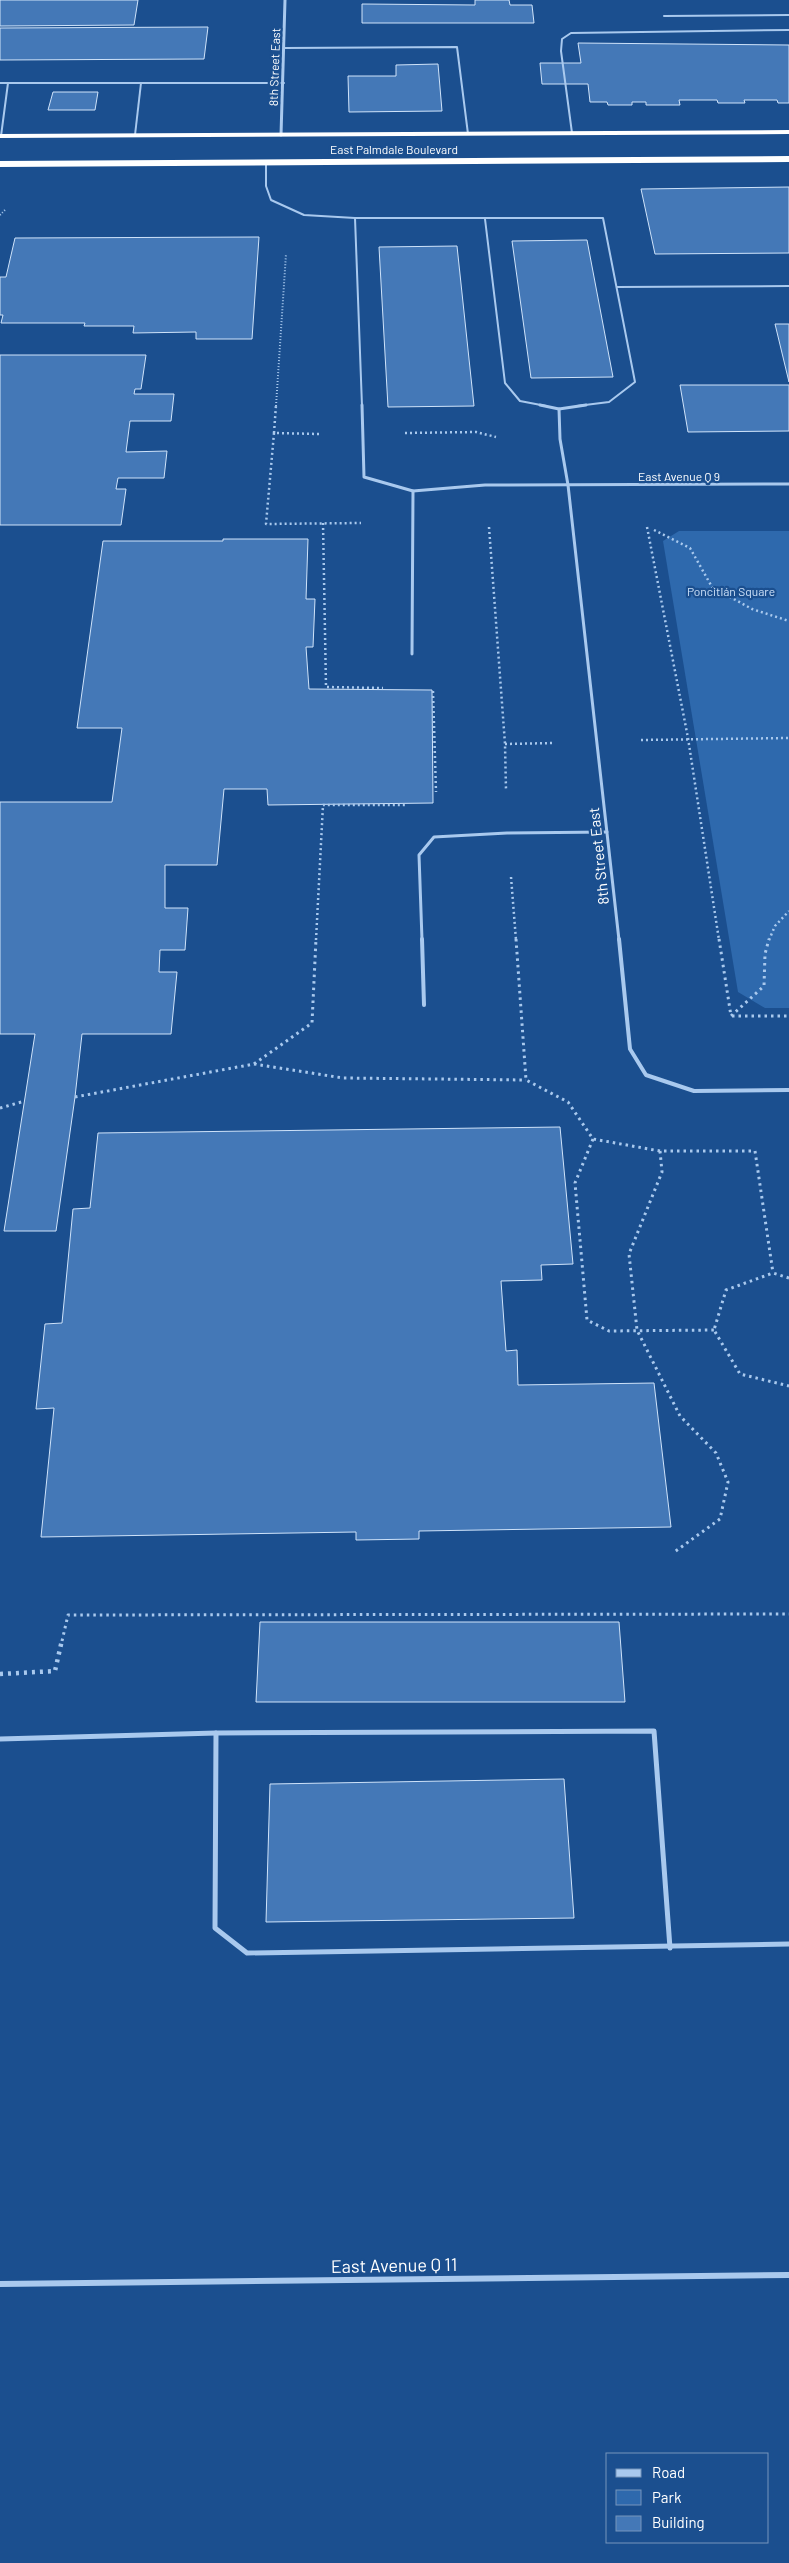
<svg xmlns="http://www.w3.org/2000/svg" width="789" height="2563" viewBox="0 0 789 2563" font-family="Barlow,sans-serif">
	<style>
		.green { fill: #2e69ad }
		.building { fill: #4478b7; stroke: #cfe3fa }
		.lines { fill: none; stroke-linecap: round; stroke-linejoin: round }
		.path-far3 { stroke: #a9c9ee; stroke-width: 2; stroke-dasharray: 1 2; stroke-linecap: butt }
		.path-far2 { stroke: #a9c9ee; stroke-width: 2.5; stroke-dasharray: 2 3; stroke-linecap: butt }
		.path-far1 { stroke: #a9c9ee; stroke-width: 3; stroke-dasharray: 2.5 4; stroke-linecap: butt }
		.path { stroke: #a9c9ee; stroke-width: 4.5; stroke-dasharray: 3 5; stroke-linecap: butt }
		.lane-far3 { stroke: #a9c9ee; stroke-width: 2 }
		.lane-far2 { stroke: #a9c9ee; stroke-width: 3 }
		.lane-far1 { stroke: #a9c9ee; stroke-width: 4 }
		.lane { stroke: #a9c9ee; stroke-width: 5 }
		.street-far1 { stroke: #a9c9ee; stroke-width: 3 }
		.street { stroke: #a9c9ee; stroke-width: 6 }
		.highway { fill: #fff; fill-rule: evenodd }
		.labels { text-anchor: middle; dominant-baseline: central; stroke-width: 4.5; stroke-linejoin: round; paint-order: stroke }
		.far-street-label { font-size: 12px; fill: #fff; stroke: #1b4f8f }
		.far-park-label { font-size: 12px; fill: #cfe3fa; stroke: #1b4f8f }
		.street-label { font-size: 15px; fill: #fff; stroke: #1b4f8f }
		.near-street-label { font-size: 18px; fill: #fff; stroke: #1b4f8f }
	</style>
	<rect width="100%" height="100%" fill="#1b4f8f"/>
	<polygon class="green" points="679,531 789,531 789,1008 765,1008 738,992 663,541"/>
	<g class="building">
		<polygon points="0,0 138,0 134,25 0,26"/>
		<polygon points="475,0 509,0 510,5 532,5 534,23 362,23 362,4 475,5"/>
		<polygon points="208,27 204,59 0,60 0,28"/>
		<polygon points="578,43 789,45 789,103 778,103 777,100 744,100 745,103 718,103 717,100 679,100 680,105 646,105 646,102 632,102 632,105 608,105 607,102 590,102 588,84 542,84 540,63 581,63"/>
		<polygon points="438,64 442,111 349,112 348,76 396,76 396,65"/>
		<polygon points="53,92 98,92 95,110 48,110"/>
		<polygon points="789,187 789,253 655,254 641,189"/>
		<polygon points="259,237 252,339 196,339 196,332 133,333 134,326 84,326 85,323 1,323 3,315 0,315 0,277 6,277 15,238"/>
		<polygon points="587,240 613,377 531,378 512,241"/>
		<polygon points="457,246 474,406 388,407 379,247"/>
		<polygon points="775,324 789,324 789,382"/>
		<polygon points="0,355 146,355 141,389 135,389 134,394 174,394 171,421 130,421 126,452 167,451 164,478 118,478 116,489 126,489 121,525 0,525"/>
		<polygon points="680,385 789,385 789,431 688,432"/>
		<polygon points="223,539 308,539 306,599 315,599 313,647 306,647 309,689 432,690 433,803 268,805 267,789 224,789 217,865 165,865 165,908 188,908 185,950 160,950 159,972 177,972 171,1034 82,1034 75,1097 56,1231 4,1231 35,1034 0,1034 0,802 112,802 122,728 77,728 103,541 223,541"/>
		<polygon points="560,1127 573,1264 541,1265 542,1280 501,1281 506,1351 517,1350 518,1385 654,1383 671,1527 419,1531 419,1539 356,1540 356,1532 41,1537 54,1408 36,1409 45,1324 62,1323 73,1209 90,1208 98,1133"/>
		<polygon points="260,1622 619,1622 625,1702 256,1702"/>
		<polygon points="564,1779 574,1918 266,1922 270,1784"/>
	</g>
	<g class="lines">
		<g class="path-far3">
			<polyline points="0,215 6,209"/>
			<polyline points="276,406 286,254"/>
		</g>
		<g class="path-far2">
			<polyline points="274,433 276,405"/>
			<polyline points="405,433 476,432 496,437"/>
			<polyline points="319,434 274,433 266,524 361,523"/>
			<polyline points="323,523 326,687 383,688"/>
			<polyline points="489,527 505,744 506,790"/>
			<polyline points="647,527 688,738 719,940"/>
			<polyline points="654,530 690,548 712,587 752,609 789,621"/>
			<polyline points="433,691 436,792"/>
			<polyline points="641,740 789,738"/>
			<polyline points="505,744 554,743"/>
			<polyline points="511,877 516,940"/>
			<polyline points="316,940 323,805 405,805"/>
			<polyline points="769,940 775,926 789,911"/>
		</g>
		<g class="path-far1">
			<polyline points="516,939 526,1080 568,1102 593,1139 660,1151 755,1151 773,1273"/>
			<polyline points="719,939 731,1016 764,986 765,954 769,939"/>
			<polyline points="732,1016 789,1016"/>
			<polyline points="254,1064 312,1023 316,939"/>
			<polyline points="75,1097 254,1064 343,1078 526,1080"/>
			<polyline points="0,1108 25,1101"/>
			<polyline points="593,1139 575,1183 587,1320 609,1331 714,1330"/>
			<polyline points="660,1151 662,1172 629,1254 637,1330 680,1416 716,1453 728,1482 720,1519 673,1553"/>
			<polyline points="789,1278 773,1273 726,1290 714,1330 740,1374 789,1386"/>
			<polyline points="62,1641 68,1615 789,1614"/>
		</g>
		<polyline class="path" points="0,1674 55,1671 62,1640"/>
		<g class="lane-far3">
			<polyline points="664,16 789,15"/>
			<polyline points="285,48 457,47 468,134"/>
			<polyline points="0,83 284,83"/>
			<polyline points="572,133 561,51 562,39 571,33 789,30"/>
			<polyline points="135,135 141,83"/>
			<polyline points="1,136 8,83"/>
			<polyline points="266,162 266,186 271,200 304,215 355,218 603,218 635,382 609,402 577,406"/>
			<polyline points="355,218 362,406"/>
			<polyline points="485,219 505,383 520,401 546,406"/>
			<polyline points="617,287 789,286"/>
		</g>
		<g class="lane-far2">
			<polyline points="362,405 364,477 413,491 485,485 789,484"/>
			<polyline points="540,405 559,409 586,405"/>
			<polyline points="559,409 560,439 568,485 619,940"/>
			<polyline points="412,654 413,491"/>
			<polyline points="422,940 419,855 434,837 507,833 607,832"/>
		</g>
		<g class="lane-far1">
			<polyline points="422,939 424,1005"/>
			<polyline points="619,939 630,1049 646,1075 694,1091 789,1090"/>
		</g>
		<g class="lane">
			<polyline points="216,1733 215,1928 247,1953 789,1944"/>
			<polyline points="0,1739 216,1733 654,1731 670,1948"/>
		</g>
		<polyline class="street-far1" points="281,135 285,0"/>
		<polyline class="street" points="0,2284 789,2275"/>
		<g class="highway">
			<polygon points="789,130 789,134 0,138 0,134"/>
			<polygon points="789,156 789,162 0,167 0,161"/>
		</g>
	</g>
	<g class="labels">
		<g class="far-street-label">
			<text transform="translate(274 67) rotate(-88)">8th Street East</text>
			<text x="394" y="149">East Palmdale Boulevard</text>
			<text x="679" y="476">East Avenue Q 9</text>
		</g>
		<g class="far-park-label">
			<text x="731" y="591">Poncitlán Square</text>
		</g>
		<g class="street-label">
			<text transform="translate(598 856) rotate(-96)">8th Street East</text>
		</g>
		<g class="near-street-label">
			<text transform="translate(394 2265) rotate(-1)">East Avenue Q 11</text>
		</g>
	</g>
	<rect x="606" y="2453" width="162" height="90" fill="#1b4f8f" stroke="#7695bc"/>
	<rect x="616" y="2469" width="25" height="8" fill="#a9c9ee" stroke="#7695bc"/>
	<text x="652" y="2478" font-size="15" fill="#ffffff">Road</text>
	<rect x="616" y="2490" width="25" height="15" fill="#2e69ad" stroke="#7695bc"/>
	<text x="652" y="2503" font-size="15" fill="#ffffff">Park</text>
	<rect x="616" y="2516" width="25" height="15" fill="#4478b7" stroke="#7695bc"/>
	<text x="652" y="2528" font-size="15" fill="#ffffff">Building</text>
</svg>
